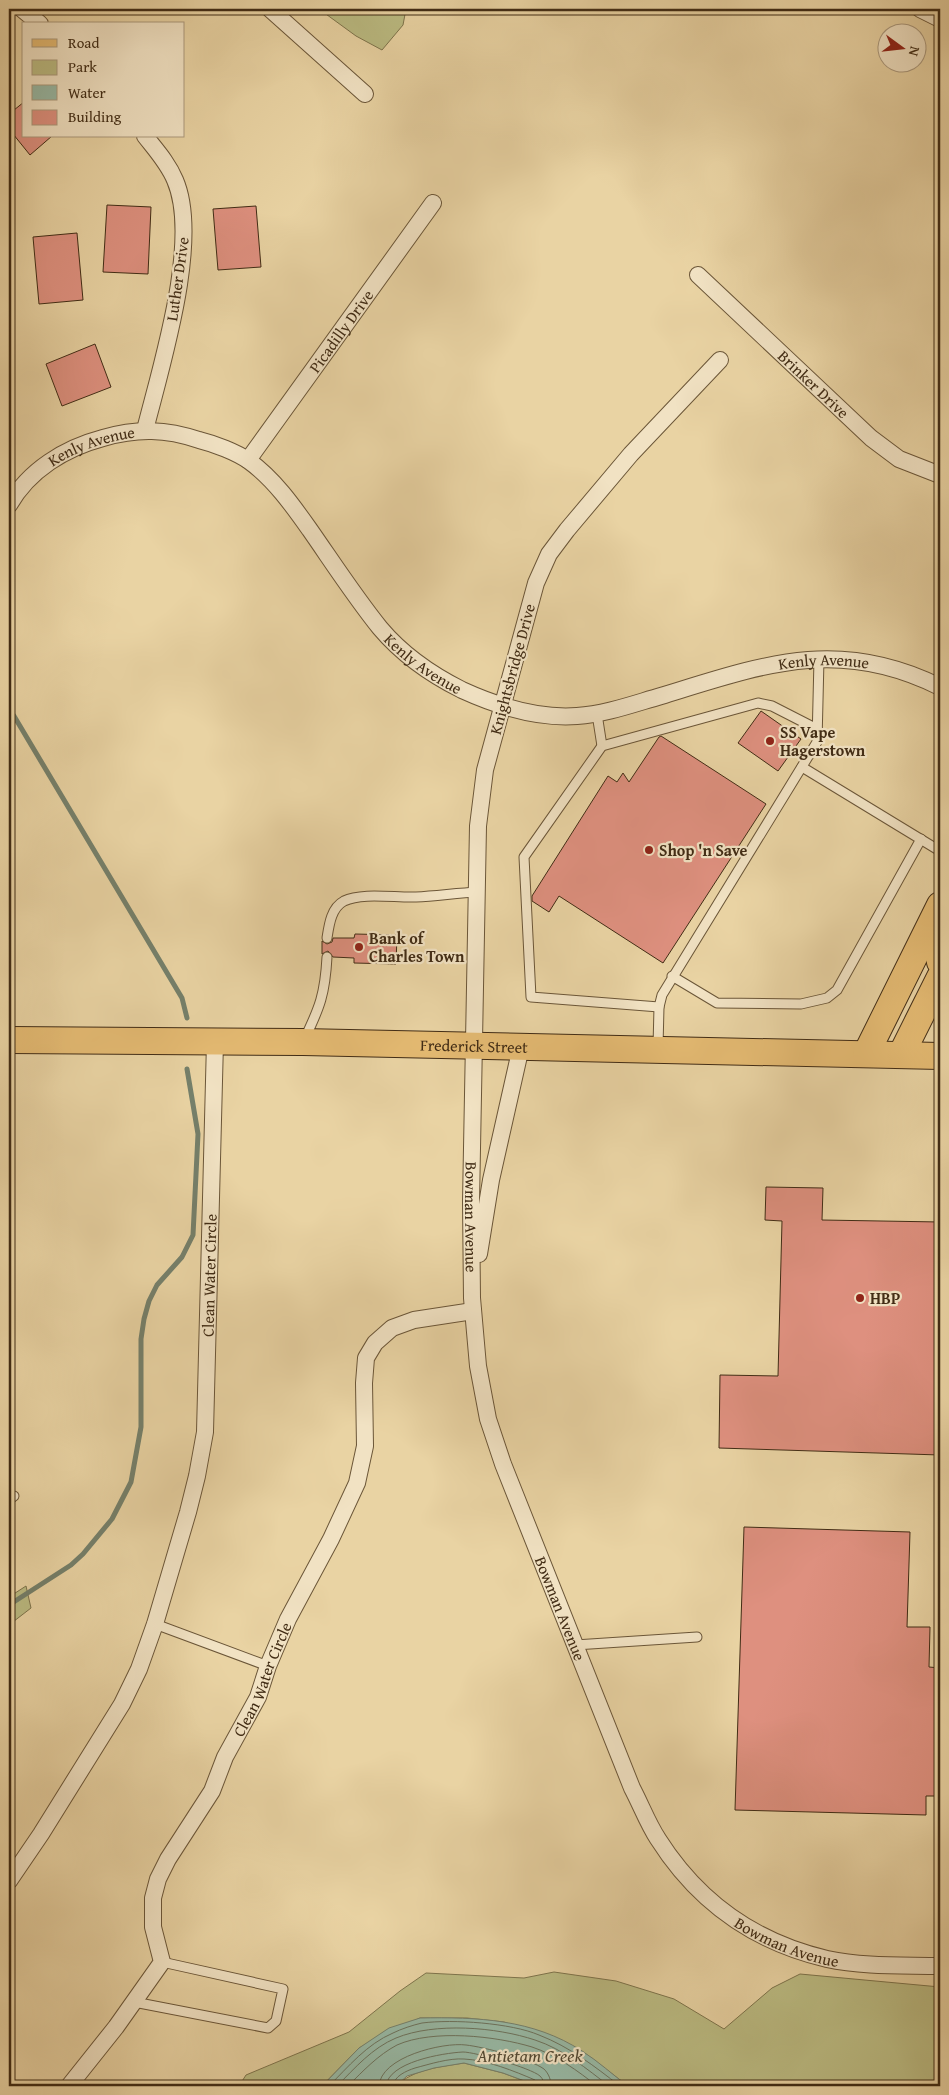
<svg xmlns="http://www.w3.org/2000/svg" width="949" height="2095" viewBox="0 0 949 2095" font-family="'Gentium Book Plus',serif">
	<style>
		.green { fill: #bbbb82; stroke: #7e744c }
		.water { fill: #97b8a4; stroke: #75806b }
		.lines { fill: none; stroke-linecap: round; stroke-linejoin: round }
		.shore { stroke: #6c725c; stroke-width: 1 }
		.stream { stroke: #75806b; stroke-width: 5 }
		.building { fill: #de907f; stroke: #412c15 }
		.service-casing { stroke: #6b5638; stroke-width: 11 }
		.minor-casing { stroke: #6b5638; stroke-width: 18 }
		.primary-casing { stroke: #412c15; stroke-width: 28 }
		.service { stroke: #f1e2c3; stroke-width: 9 }
		.minor { stroke: #f1e2c3; stroke-width: 16 }
		.primary { stroke: #e4ba72; stroke-width: 26 }
		.poi-dot { fill: #8f2418; stroke: #f1e2c3; stroke-width: 2 }
		.labels { text-anchor: middle; dominant-baseline: central; stroke-width: 4.5; stroke-linejoin: round; paint-order: stroke }
		.street-label { font-size: 16px; fill: #412c15; stroke: #f1e2c3 }
		.poi-label { font-size: 16px; font-weight: bold; fill: #412c15; stroke: #f1e2c3; text-anchor: start }
		.water-label { font-size: 18px; font-style: italic; fill: #524832; stroke: #f1e2c3 }
	</style>
	<rect width="100%" height="100%" fill="#e9d3a3"/>
	<filter id="stains"><feTurbulence type="fractalNoise" baseFrequency=".004" numOctaves="4"/><feColorMatrix values="0 0 0 0 .2 0 0 0 0 .09 0 0 0 0 .02 0 0 0 .5 -.17"/></filter>
	<radialGradient id="worn" r=".72"><stop offset=".6" stop-color="#630" stop-opacity="0"/><stop offset="1" stop-color="#630" stop-opacity=".3"/></radialGradient>
	<g class="green">
		<polygon points="319,9 406,9 403,25 382,50 356,36"/>
		<polygon points="26,1586 31,1608 9,1625 9,1597"/>
		<polygon points="554,1972 616,1981 674,1999 724,2029 772,1988 800,1974 940,1987 940,2086 628,2086 582,2051 504,2022 467,2018 420,2018 359,2048 322,2086 239,2086 246,2075 349,2032 400,1991 426,1973 524,1978"/>
		<path d="M464,2063L503,2073L538,2086H396C414,2069 439,2067 464,2063Z"/>
	</g>
	<path class="water" d="M420,2018C477,2017 533,2019 582,2051C598,2061 613,2075 628,2086H538L503,2073L464,2063L434,2068L407,2076L396,2086H322L359,2048L389,2028Z"/>
	<g class="lines">
		<g class="shore">
			<path d="M329,2086C348,2067 367,2044 393,2033C401,2029 413,2025 422,2023C453,2019 511,2023 539,2035C570,2047 594,2066 620,2086"/>
			<path d="M337,2086C355,2068 372,2048 396,2038C435,2022 496,2027 535,2040C563,2049 587,2069 609,2086"/>
			<path d="M348,2086C363,2071 378,2055 397,2045C433,2029 496,2036 532,2047C556,2055 578,2071 597,2086"/>
			<path d="M379,2086C380,2057 443,2042 466,2045C484,2047 530,2059 544,2069C549,2074 551,2080 551,2086"/>
			<path d="M386,2086C388,2062 443,2053 463,2052C475,2052 531,2068 540,2076C543,2079 544,2082 544,2086"/>
			<path d="M393,2086C394,2076 406,2071 415,2068C430,2064 449,2058 464,2059C487,2060 514,2071 535,2080L538,2086"/>
		</g>
		<g class="stream">
			<polyline points="14,716 182,998 187,1018"/>
			<polyline points="9,1605 71,1565 83,1554 112,1519 131,1482 141,1427 141,1339 144,1319 149,1301 157,1285 182,1257 193,1235 198,1134 187,1069"/>
		</g>
	</g>
	<g class="building">
		<polygon points="24,102 24,136 52,136 30,155 9,129 9,114"/>
		<polygon points="107,205 151,207 148,274 103,272"/>
		<polygon points="256,206 261,267 218,270 213,209"/>
		<polygon points="77,233 83,300 39,304 33,237"/>
		<polygon points="95,344 111,387 62,406 46,364"/>
		<polygon points="761,711 801,739 778,771 738,743"/>
		<polygon points="661,736 766,804 663,963 559,896 549,912 532,901 532,896 608,776 617,782 623,773 629,782 659,737"/>
		<polygon points="355,934 397,935 396,964 354,963 354,958 333,957 328,951 322,954 322,941 327,944 332,942 333,938 354,938"/>
		<polygon points="766,1187 823,1188 822,1220 940,1222 940,1455 719,1448 720,1375 778,1376 782,1221 765,1220"/>
		<polygon points="744,1527 910,1532 907,1627 930,1627 929,1667 940,1668 940,1796 926,1796 926,1815 735,1810"/>
	</g>
	<g class="lines">
		<defs>
			<g id="service">
				<polyline points="597,714 602,746"/>
				<polyline points="802,767 940,851"/>
				<path d="M327,938C329,925 331,908 344,901C362,892 396,898 416,897C437,896 457,893 478,892"/>
				<polyline points="672,976 717,1003 801,1004 827,998 837,990 921,839"/>
				<polyline points="659,1007 531,997 524,857 602,746 758,703 772,706 817,729"/>
				<path d="M304,1040C320,1007 325,994 327,957"/>
				<polyline points="658,1047 659,1007 662,995 817,742 819,659"/>
				<polyline points="9,1500 14,1496"/>
				<polyline points="155,1624 268,1666"/>
				<polyline points="575,1645 697,1637"/>
				<polyline points="134,2002 268,2028 276,2021 283,1989 162,1962"/>
			</g>
			<g id="minor">
				<polyline points="22,9 40,24"/>
				<polyline points="270,9 365,94"/>
				<polyline points="920,9 940,19"/>
				<path d="M145,136C156,150 168,163 175,180C201,240 161,366 145,430"/>
				<path id="s1" d="M698,275L871,438L899,459L940,475"/>
				<path id="s2" d="M720,360L631,454L567,530L549,554L536,583L485,770L478,826L471,1202L472,1298L478,1366L488,1419L503,1464L632,1788C641,1805 648,1824 658,1839C698,1902 754,1942 827,1959C864,1967 903,1965 940,1966"/>
				<path id="s3" d="M248,460L433,203"/>
				<path id="s4" d="M9,505C29,470 65,448 103,438C138,428 166,429 199,440C215,444 236,452 249,461C274,479 293,506 310,530C333,563 355,597 380,628C401,653 432,675 462,690C497,706 537,719 577,716C606,714 633,704 661,696C762,665 838,636 940,687"/>
				<polyline points="479,1254 491,1180 521,1047"/>
				<path id="s5" d="M9,1881L41,1834L122,1704L139,1669L155,1624L188,1512L197,1476L205,1432L215,1042"/>
				<path id="s6" d="M69,2086L116,2027L162,1962L153,1927V1898L158,1879L168,1859L212,1791L225,1757L258,1697L268,1666L288,1619L331,1539L357,1483L365,1446L364,1383L366,1358L375,1343L392,1328L414,1320L473,1311"/>
			</g>
			<g id="primary">
				<polyline points="940,944 938,952 940,962"/>
				<path id="s7" d="M9,1040L303,1042L940,1056"/>
				<polyline points="866,1054 940,905"/>
				<polyline points="901,1055 940,977"/>
			</g>
		</defs>
		<use href="#service" class="service-casing"/>
		<use href="#minor" class="minor-casing"/>
		<use href="#primary" class="primary-casing"/>
		<use href="#service" class="service"/>
		<use href="#minor" class="minor"/>
		<use href="#primary" class="primary"/>
	</g>
	<g class="poi-dot">
		<circle cx="770" cy="741" r="5"/>
		<circle cx="649" cy="850" r="5"/>
		<circle cx="359" cy="947" r="5"/>
		<circle cx="860" cy="1298" r="5"/>
	</g>
	<g class="labels">
		<g class="street-label">
			<text transform="translate(177 279) rotate(-82)">Luther Drive</text>
			<text stroke="none"><textPath href="#s3" startOffset="159">Picadilly Drive</textPath></text>
			<text stroke="none"><textPath href="#s1" startOffset="159">Brinker Drive</textPath></text>
			<text stroke="none"><textPath href="#s4" startOffset="105">Kenly Avenue</textPath></text>
			<text stroke="none"><textPath href="#s4" startOffset="540">Kenly Avenue</textPath></text>
			<text stroke="none"><textPath href="#s4" startOffset="960">Kenly Avenue</textPath></text>
			<text transform="translate(512 669) rotate(-75)">Knightsbridge Drive</text>
			<text stroke="none"><textPath href="#s7" startOffset="465">Frederick Street</textPath></text>
			<text stroke="none"><textPath href="#s2" startOffset="932">Bowman Avenue</textPath></text>
			<text stroke="none"><textPath href="#s5" startOffset="652">Clean Water Circle</textPath></text>
			<text stroke="none"><textPath href="#s2" startOffset="1338">Bowman Avenue</textPath></text>
			<text stroke="none"><textPath href="#s6" startOffset="466">Clean Water Circle</textPath></text>
			<text stroke="none"><textPath href="#s2" startOffset="1758">Bowman Avenue</textPath></text>
		</g>
		<g class="poi-label">
			<text x="780" y="732">SS Vape<tspan x="780" dy="18">Hagerstown</tspan></text>
			<text x="659" y="850">Shop 'n Save</text>
			<text x="369" y="938">Bank of<tspan x="369" dy="18">Charles Town</tspan></text>
			<text x="870" y="1298">HBP</text>
		</g>
		<g class="water-label">
			<text x="530" y="2055">Antietam Creek</text>
		</g>
	</g>
	<rect width="949" height="2095" fill="none" stroke="#e9d3a3" stroke-width="30"/>
	<rect x="10" y="10" width="929" height="2075" fill="none" stroke="#412c15" stroke-width="2.5"/>
	<rect x="15" y="15" width="919" height="2065" fill="none" stroke="#412c15"/>
	<rect x="22" y="22" width="162" height="115" fill="#f1e2c3" stroke="#ab997d"/>
	<rect x="32" y="39" width="25" height="8" fill="#e4ba72" stroke="#ab997d"/>
	<text x="68" y="48" font-size="15" fill="#412c15">Road</text>
	<rect x="32" y="60" width="25" height="15" fill="#bbbb82" stroke="#ab997d"/>
	<text x="68" y="72" font-size="15" fill="#412c15">Park</text>
	<rect x="32" y="85" width="25" height="15" fill="#97b8a4" stroke="#ab997d"/>
	<text x="68" y="98" font-size="15" fill="#412c15">Water</text>
	<rect x="32" y="110" width="25" height="15" fill="#de907f" stroke="#ab997d"/>
	<text x="68" y="122" font-size="15" fill="#412c15">Building</text>
	<g transform="translate(902 48) rotate(105)"><circle r="24" fill="#f1e2c3" stroke="#ab997d"/>
	<path d="M0-4L9 19L0 12L-9 19Z" fill="#8f2418"/>
	<text y="-8" font-size="14" font-weight="bold" text-anchor="middle" fill="#412c15">N</text>
	</g>
	<rect width="100%" height="100%" filter="url(#stains)"/>
	<rect width="100%" height="100%" fill="url(#worn)"/>
</svg>
